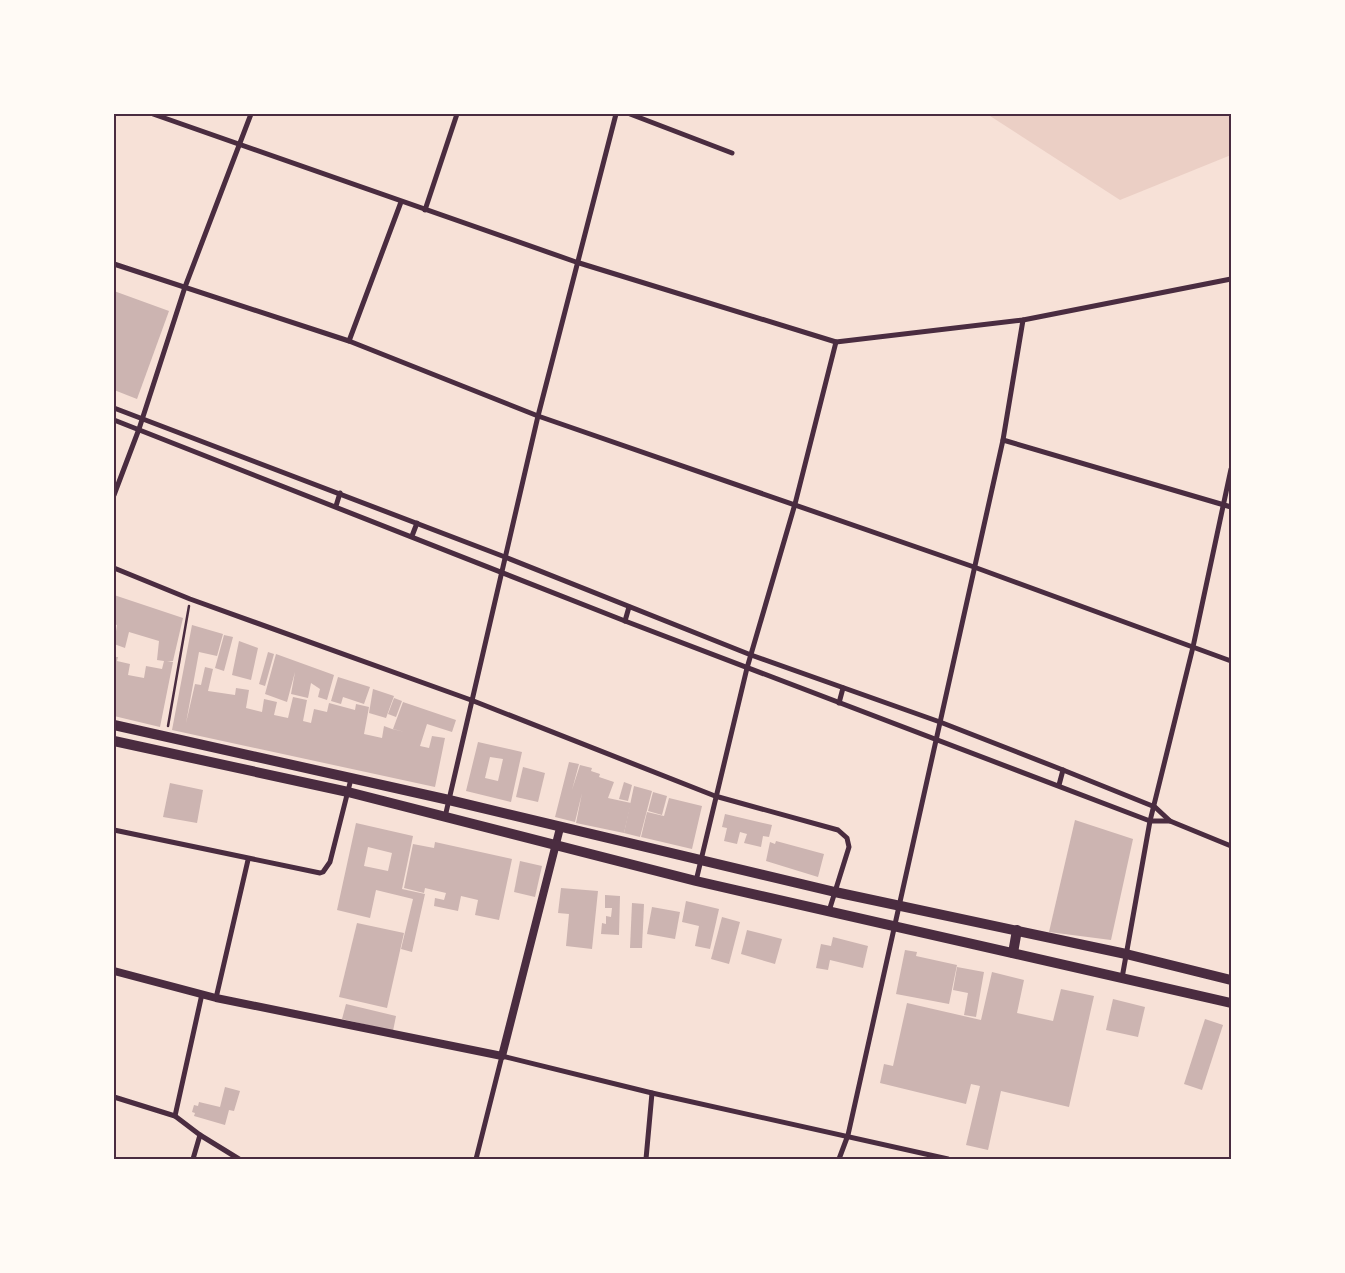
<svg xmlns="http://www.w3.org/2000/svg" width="1345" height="1273" viewBox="0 0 1345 1273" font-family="Raleway,sans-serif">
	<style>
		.green { fill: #ebcfc5 }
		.building { fill: #ccb4b1; fill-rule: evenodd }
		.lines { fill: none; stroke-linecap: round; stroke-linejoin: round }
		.path { stroke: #4a2c40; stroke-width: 2.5 }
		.minor { stroke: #4a2c40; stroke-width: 5 }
		.tertiary { stroke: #4a2c40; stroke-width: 8 }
		.primary { stroke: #4a2c40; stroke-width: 10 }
		.neatline { fill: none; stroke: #4a2c40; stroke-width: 2 }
	</style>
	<rect width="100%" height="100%" fill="#f7e1d7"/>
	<polygon class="green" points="987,114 1231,114 1231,155 1120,200"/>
	<g class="building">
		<polygon points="114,291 169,311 137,399 114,390"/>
		<polygon points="114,595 183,618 173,661 167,661 173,662 160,727 114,716 114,657 118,657 117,661 130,664 128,675 144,678 146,666 162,669 164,661 157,660 159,641 129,632 125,648 114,644 117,625 114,624"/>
		<polygon points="192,625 223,634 217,656 199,652 186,723 195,684 201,685 205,667 213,669 208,691 235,695 236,688 249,690 246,708 262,712 264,699 277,702 274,715 288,718 293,697 307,700 303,721 311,723 314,709 327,712 329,703 355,710 356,704 369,707 364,734 382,738 384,726 392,729 405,732 393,729 403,702 456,720 452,732 427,724 420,746 429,748 432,736 445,738 435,787 172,730"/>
		<polygon points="224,635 233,637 224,671 215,668"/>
		<polygon points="239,641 258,648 251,680 232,675"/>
		<polygon points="268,652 274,654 265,686 259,684"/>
		<polygon points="276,654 334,675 327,700 318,697 320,689 311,683 308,698 291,694 295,672 287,702 265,694"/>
		<polygon points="338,677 370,687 364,704 343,697 341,704 331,701"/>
		<polygon points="373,689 394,696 386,718 369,713"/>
		<polygon points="394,698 402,701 396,717 388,714"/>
		<path d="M478,742L522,752L511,802L466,791ZM490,757L503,759L498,781L485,778Z"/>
		<polygon points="569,762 579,764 572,790 580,765 592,768 591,771 600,774 599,777 614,782 608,798 631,803 624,833 576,823 582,793 575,822 555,817"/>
		<polygon points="523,767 545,773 538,802 516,797"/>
		<polygon points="624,782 632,785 628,801 619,799"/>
		<polygon points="170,783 203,790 197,823 163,817"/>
		<polygon points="634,786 652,791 640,837 624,833"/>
		<polygon points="653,792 667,796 662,815 648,811"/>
		<polygon points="669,798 702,806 692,849 641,837 647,812 664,816"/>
		<polygon points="725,814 772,825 769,837 763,836 761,847 744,843 747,834 740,832 737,844 724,841 727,828 722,827"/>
		<polygon points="1075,820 1133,839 1111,940 1049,932"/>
		<path d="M356,823L413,836L402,889L425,894L412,952L401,949L413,899L376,890L370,918L337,910ZM368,847L392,853L388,871L364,866Z"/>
		<polygon points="776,841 824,854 818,877 766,861 770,842 775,844"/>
		<polygon points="435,842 512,859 499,920 475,915 478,900 461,896 458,911 434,906 435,898 444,900 446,893 425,888 424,893 404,888 413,844 434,848"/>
		<polygon points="520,861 542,866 535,897 514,892"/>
		<polygon points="561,888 598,891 592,949 566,946 569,914 558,913"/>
		<polygon points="605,895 620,896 619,935 601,934 602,923 606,924 606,916 611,917 612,908 605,908"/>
		<polygon points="686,901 719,909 710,949 695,946 699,926 682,922"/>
		<polygon points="632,903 644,904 642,948 630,948"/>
		<polygon points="652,907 680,912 675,939 647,934"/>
		<polygon points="722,917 740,922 729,964 711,959"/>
		<polygon points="357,923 404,933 387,1008 339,997"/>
		<polygon points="747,930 782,939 775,964 741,954"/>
		<polygon points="833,937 868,946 863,968 830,960 828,970 816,968 821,944 831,946"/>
		<polygon points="905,950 917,952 916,956 957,965 949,1004 896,994"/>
		<polygon points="957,967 984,972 976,1017 964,1015 968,993 953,990"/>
		<polygon points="992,972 1024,980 1017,1013 1053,1021 1061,989 1094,996 1069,1107 1001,1091 988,1150 966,1145 980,1086 971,1084 966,1104 880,1083 884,1064 893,1066 907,1003 981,1020"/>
		<polygon points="1113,999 1145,1007 1138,1037 1106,1030"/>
		<polygon points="346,1004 396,1016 393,1031 342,1019"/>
		<polygon points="1205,1019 1223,1025 1202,1090 1184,1084"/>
		<polygon points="225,1087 240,1091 234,1111 229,1110 225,1125 194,1116 195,1113 192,1112 194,1105 198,1106 199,1102 220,1107"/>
	</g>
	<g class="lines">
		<polyline class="path" points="168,726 189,606"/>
		<g class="minor">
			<polyline points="153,114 576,262 836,342 1023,320 1231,279"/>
			<polyline points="630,114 732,153"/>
			<polyline points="425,210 457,114"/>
			<polyline points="114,264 349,341 538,416 974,567 1231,661"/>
			<polyline points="349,341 401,202"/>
			<polyline points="114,408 505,557 751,655 940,722 1063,770 1155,807 1170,821 1231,846"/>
			<polyline points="114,420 625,621 1150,821 1170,821"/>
			<polyline points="1003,440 1231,507"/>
			<polyline points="114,495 139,429 185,287 251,114"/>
			<polyline points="336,506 340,493"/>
			<polyline points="412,536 417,523"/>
			<polyline points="114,568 190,599 471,700 715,796 838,830 847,838 849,847 829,911"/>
			<polyline points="625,621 629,607"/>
			<polyline points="839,703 843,688"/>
			<polyline points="1059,785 1063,770"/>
			<polyline points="445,817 538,416 616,114"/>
			<polyline points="114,830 320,873 323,872 330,862 351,779"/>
			<polyline points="696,881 747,668 795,504 836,342"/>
			<polyline points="1122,978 1150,821 1193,647 1231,469"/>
			<polyline points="216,998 248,860"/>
			<polyline points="114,1097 175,1116 200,1135 239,1159"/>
			<polyline points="175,1116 202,994"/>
			<polyline points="193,1159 200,1135"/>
			<polyline points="476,1159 502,1056 652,1093 948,1159"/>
			<polyline points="646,1159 652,1093"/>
			<polyline points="839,1159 848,1135 1003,440 1023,320"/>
		</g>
		<polyline class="tertiary" points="114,971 216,998 502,1056 560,828"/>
		<g class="primary">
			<polyline points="114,725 449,800 835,892 1126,954 1231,980"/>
			<polyline points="114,741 348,792 696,881 1231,1003"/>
			<polyline points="1013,953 1017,930"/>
		</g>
	</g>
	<rect width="1345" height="1273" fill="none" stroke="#fffaf5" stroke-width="230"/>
	<rect x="115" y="115" width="1115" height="1043" class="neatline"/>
</svg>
